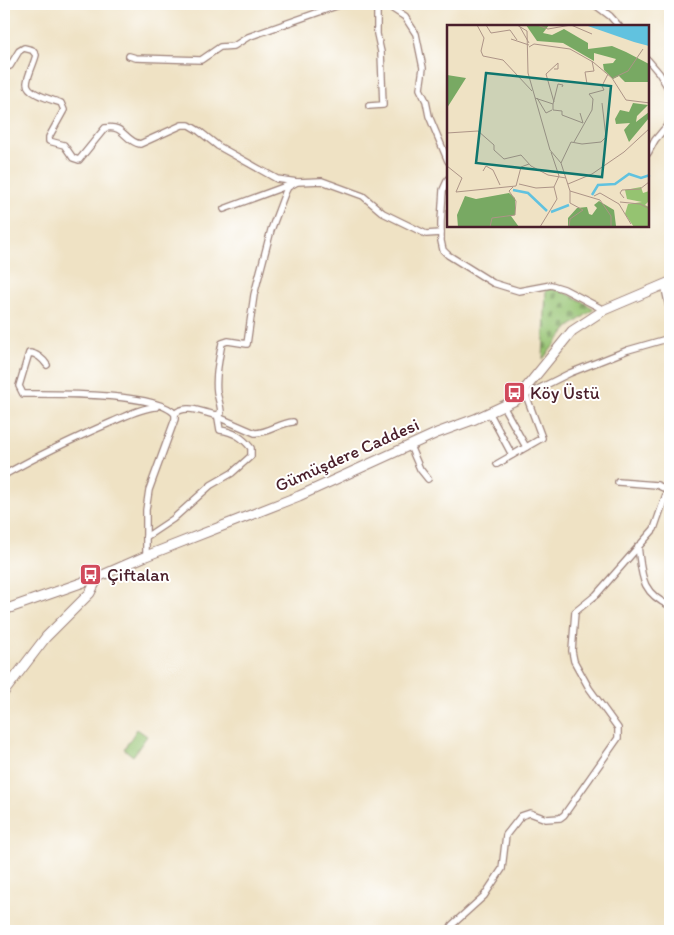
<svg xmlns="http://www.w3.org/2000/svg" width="674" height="935" viewBox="0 0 674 935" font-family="Itim,sans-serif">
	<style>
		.cemetery { fill: url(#cemetery-stones); stroke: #70714e }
		.garden { fill: #95c371; stroke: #70714e }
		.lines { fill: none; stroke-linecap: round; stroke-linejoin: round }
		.street-casing { stroke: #9c8078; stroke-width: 8 }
		.secondary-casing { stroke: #9c8078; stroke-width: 11 }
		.street { stroke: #fff; stroke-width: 5.5 }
		.secondary { stroke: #fff; stroke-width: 9 }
		.labels { text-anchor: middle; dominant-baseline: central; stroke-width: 4; stroke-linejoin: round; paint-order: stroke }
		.poi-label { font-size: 18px; fill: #4a1f2b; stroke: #fff; text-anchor: start }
		.street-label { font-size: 18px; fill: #4a1f2b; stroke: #fff }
		.inset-river { fill: none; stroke: #61c2df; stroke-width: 2.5 }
		.inset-road { fill: none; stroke: #ad9487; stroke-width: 1 }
		.view { fill: #0f766e; fill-opacity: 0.15; stroke: #0f766e; stroke-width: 2.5 }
		.inset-edge { fill: none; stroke: #4a1f2b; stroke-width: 2.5 }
	</style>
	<defs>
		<pattern id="cemetery-stones" width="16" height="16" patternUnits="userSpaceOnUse" patternTransform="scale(1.25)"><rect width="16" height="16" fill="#95c371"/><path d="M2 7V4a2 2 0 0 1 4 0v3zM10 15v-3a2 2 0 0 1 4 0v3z" fill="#7c9e5d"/></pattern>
	</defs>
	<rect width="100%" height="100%" fill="#fff"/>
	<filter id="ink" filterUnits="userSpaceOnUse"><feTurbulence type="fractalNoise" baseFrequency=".02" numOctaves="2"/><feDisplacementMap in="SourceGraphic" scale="10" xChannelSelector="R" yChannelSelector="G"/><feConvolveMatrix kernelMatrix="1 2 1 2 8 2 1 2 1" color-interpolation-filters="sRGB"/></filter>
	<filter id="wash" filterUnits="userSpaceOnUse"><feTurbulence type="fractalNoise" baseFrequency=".0096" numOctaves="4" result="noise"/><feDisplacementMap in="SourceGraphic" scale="20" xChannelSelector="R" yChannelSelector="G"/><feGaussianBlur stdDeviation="1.12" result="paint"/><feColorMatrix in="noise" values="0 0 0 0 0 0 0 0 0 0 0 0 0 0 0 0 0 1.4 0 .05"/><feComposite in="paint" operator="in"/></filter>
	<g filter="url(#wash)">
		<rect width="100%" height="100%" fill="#efe2c4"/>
		<path class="cemetery" d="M546,288C564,290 579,299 594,309L568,328L543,359Z"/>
		<polygon class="garden" points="137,729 147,736 133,756 124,749"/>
	</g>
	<g filter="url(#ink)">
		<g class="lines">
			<defs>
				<g id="street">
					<polyline points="385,4 405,17 416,34 423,68 420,89 426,101 429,116 448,161"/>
					<polyline points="594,4 610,16 619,26"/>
					<polyline points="129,56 136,58 201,60 220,47 234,46 248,37 342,4"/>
					<polyline points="648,60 659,73 670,91"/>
					<path d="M4,67L10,66L19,51L24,48L32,50L36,55C34,64 28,74 27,83C27,94 53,100 61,103L64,110L49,137V141L64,145L73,158L79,160L105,128C124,124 124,141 140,144L182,125H189L199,131L218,146L277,179L297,182L322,181L363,196L383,213L426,234L441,233"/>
					<polyline points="369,106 383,105 381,52 377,34 377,4"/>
					<polyline points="648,153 655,140 670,122"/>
					<polyline points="448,179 443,190 441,222 441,241 443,250 448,255 493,283 519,291 551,285 564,289 604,310"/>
					<polyline points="664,284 670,312"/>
					<path d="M47,365C43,359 36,353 29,353L19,386L23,394C53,394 156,392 175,414V419L149,490L146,510V556"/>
					<polyline points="520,398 570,373 628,350 670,338"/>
					<polyline points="503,406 526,447"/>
					<polyline points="489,412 512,455"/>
					<path d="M175,414C184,403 204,413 216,415L221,413C221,406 218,399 217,392C215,377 219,358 222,343L228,341L247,344L254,295L271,230L285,193L288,187L297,182L224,209"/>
					<path d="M218,417L255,433C269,433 279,423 293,422"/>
					<polyline points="410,446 420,469 428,479"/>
					<polyline points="497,464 542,438 526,395"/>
					<path d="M4,475C39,455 75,438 112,422C126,416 141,408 156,407"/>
					<polyline points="618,482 657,485 668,490"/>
					<path d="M146,537L173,519L211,485L232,473L251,456V448C242,437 234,432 220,430L218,418"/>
					<path d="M638,546C642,575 640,592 670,606"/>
					<polyline points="449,931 452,925 484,896 502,869 506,835 521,816 530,813 546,819 560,818 564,815 618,738 618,728 589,688 574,661 572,651 575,612 596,595 654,529 670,483"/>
				</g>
				<g id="secondary">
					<polyline points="4,610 98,577 146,556 299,496 437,433 475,419 516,400 572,331 604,310 670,282"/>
					<polyline points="4,692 46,637 90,593 98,577"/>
				</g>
			</defs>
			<use href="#street" class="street-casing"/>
			<use href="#secondary" class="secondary-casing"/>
			<use href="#street" class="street"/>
			<use href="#secondary" class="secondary"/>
		</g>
	</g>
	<defs>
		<symbol id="bus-square" viewBox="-11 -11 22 22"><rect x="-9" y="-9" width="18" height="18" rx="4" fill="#d1495b" stroke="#fff"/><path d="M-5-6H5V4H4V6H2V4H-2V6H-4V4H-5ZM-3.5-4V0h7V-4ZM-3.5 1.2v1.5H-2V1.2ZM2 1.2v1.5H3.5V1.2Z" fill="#fff"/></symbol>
	</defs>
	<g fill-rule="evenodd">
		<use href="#bus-square" x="502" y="380" width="25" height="25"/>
		<use href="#bus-square" x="78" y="562" width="25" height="25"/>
	</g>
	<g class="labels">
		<g class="poi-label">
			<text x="530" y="393">Köy Üstü</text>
			<text x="107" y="575">Çiftalan</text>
		</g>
		<g class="street-label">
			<text transform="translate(347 455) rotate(-24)">Gümüşdere Caddesi</text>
		</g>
	</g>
	<g transform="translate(447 25)">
		<rect width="202" height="202" fill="#efe2c4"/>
		<path d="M194,162L196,168L202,166V176L198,180L202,182V202H187L178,189L181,179L195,177L180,174L178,165Z" fill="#95c371"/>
		<path d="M79,0H102L96,8L105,10L117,4L141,18V24L165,21L179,27L202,39V57H178L172,51L166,54L157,45L156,39L166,38L169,34L147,28V36L116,18L90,16ZM0,50L19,53L0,83ZM186,78L201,80L190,91L189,97L202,87V93L182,117L177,105L183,98L169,99L168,94L173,85L182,87ZM62,168L68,173V190L64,191L72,202H11L10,190L18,171L29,174ZM152,176L167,185L169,201L187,202H121V193L130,183L140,182L142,189L145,190L150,183L147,180Z" fill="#78a963"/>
		<path d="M138,0H202V21L187,17Z" fill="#61c2df"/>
		<path class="inset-river" d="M66,165L81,168L100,186M145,170L151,160L168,159L182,149L194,153L203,150M104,187L122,180"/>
		<path class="inset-road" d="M30,0L37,13L34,26L36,31L56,35L85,66M39,0L44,8L63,5L70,15M70,0L80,6L81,48L103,125L114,138L123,166L153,175L164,191V202M90,0L101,4L124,0M124,0L145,9M73,2L82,18M64,14L82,20M82,22L87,19L123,24L146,37L165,53L179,75L203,78M107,44H111V38L99,49L107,77M166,53L181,46L196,24M140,59L138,47L147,46L145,36M88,73L106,79L111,59L116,60L115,62M90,73L99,88L105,85M106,79V85L115,86V90L136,98L133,88M0,108L31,106L47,120V125L57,134L74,130L84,141L101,150L119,153M127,117L145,85L146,74L142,69L157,65L155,61L161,49M114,138L124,117L135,119L154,117L159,112L155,78M0,141L15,153L9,167M36,146L39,141L46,145L53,160M72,159L89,163L107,162M121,159L145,149L177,127L203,103M9,167L69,161L74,142L82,139M147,171L153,168L172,179M177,173L173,168L175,165L193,164L202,157M173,177L193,179L203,184M172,179L184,199M43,202L45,193L68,190L69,176L62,166L66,162M93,202L110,174L107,162L112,151L104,127M122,202L123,194L136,185L123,178V166"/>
		<path class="view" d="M39,48L164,61L155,152L29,138Z"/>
		<rect width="202" height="202" class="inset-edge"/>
	</g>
	<rect width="674" height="935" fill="none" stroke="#fff" stroke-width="20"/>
</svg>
